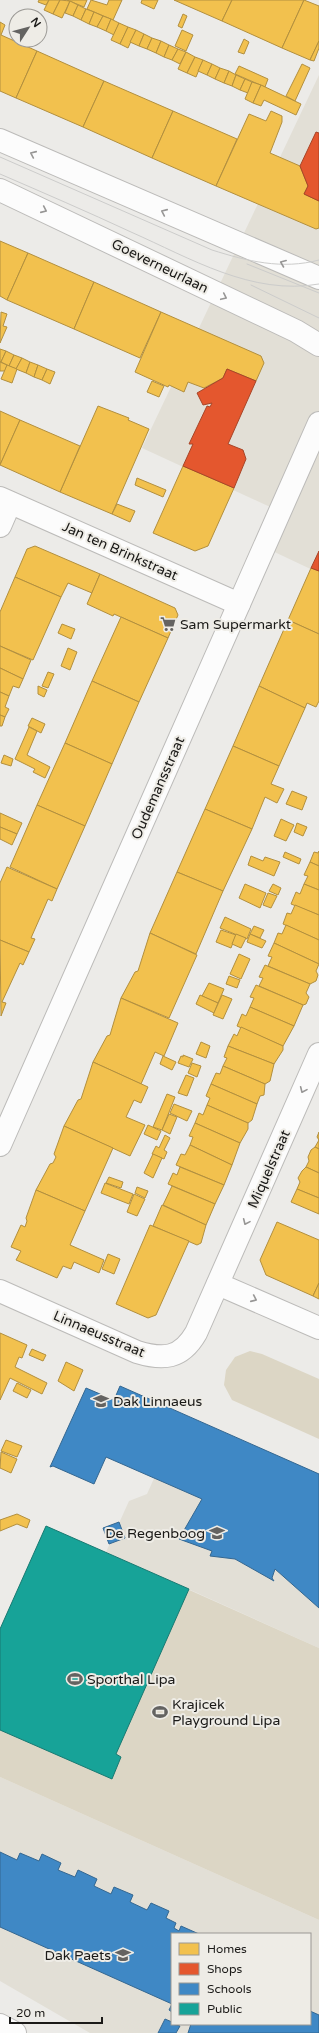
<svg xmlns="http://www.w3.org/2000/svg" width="319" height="2033" viewBox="0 0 319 2033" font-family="'Varela Round',sans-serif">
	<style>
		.built { fill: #e2dfd6; fill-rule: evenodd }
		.green { fill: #dcd6c5 }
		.homes { fill: #f2c14e; stroke: #b28f3e }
		.shops { fill: #e4572e; stroke: #a84527 }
		.schools { fill: #3f88c5; stroke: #346791 }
		.public { fill: #17a398; stroke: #187a72 }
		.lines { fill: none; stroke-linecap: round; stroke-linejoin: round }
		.minor-casing { stroke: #bcbbb9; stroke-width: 24 }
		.minor { stroke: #fcfcfc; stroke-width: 22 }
		.tram { stroke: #cccccb; stroke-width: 1 }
		.oneway { stroke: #979695 }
		.labels { text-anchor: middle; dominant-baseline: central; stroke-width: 4; stroke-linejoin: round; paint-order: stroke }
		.street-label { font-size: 14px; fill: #1b1a18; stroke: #eeece6 }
		.poi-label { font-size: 14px; fill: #1b1a18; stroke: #eeece6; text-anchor: start }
	</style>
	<rect width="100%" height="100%" fill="#ecebe8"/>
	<g class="built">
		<polygon points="319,75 319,573 266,548 281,512 142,448"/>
		<polygon points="183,1414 319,1474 319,1648 106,1552 129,1501 147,1494"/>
		<path d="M0,1777L319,1920V2033H90L0,1981ZM172,1934H310V2024H172Z"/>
	</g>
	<g class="green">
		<polygon points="250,1351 262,1354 319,1379 319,1439 232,1400 224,1385 226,1370 235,1357"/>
		<polygon points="46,1526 319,1648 319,1920 0,1777 0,1629"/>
	</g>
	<g class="homes">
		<polygon points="39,0 49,0 46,5 38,2"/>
		<polygon points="49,0 60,0 53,14 44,10"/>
		<polygon points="60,0 70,1 62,18 53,14"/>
		<polygon points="67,0 87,0 84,7"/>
		<polygon points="91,0 107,5 109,0 122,0 113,20 87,9"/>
		<polygon points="142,0 158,0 154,9 141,3"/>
		<polygon points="174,0 232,0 222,21"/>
		<polygon points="232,0 304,0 282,48 222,21"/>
		<polygon points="304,0 319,6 319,41 310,60 282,48"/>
		<polygon points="70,1 78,5 73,16 65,13"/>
		<polygon points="78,5 86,9 81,20 73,16"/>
		<polygon points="86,9 94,12 89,24 81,20"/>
		<polygon points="94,12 103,16 97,27 89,24"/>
		<polygon points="183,14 187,16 182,28 178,26"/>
		<polygon points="103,16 111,19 106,31 97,27"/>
		<polygon points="111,19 119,23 114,35 106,31"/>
		<polygon points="0,22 5,25 1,35 37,51 16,98 0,91"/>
		<polygon points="119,23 128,27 120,44 111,40"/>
		<polygon points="128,27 136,30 128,48 120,44"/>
		<polygon points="136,30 144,34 139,46 130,42"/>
		<polygon points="182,30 193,35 186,51 175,46"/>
		<polygon points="144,34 152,38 147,49 139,46"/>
		<polygon points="152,38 161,41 156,53 147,49"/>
		<polygon points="244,39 249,42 244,54 238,52"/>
		<polygon points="161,41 169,45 164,57 156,53"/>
		<polygon points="319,41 319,48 314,61 310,60"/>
		<polygon points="169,45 178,49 172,60 164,57"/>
		<polygon points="178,49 186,52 180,64 172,60"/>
		<polygon points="37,51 104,81 83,127 16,98"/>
		<polygon points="186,52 195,57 187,73 178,69"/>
		<polygon points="195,57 203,60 196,77 187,73"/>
		<polygon points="203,60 212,64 207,75 198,71"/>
		<polygon points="212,64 220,68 215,79 207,75"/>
		<polygon points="302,64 310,68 295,101 286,96"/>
		<polygon points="239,66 268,79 265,87 235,74"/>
		<polygon points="220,68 229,71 224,83 215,79"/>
		<polygon points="229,71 236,75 232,86 224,83"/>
		<polygon points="236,75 245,79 240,90 232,86"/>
		<polygon points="245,79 252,82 248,93 240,90"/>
		<polygon points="104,81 173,111 152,158 83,127"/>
		<polygon points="252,82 261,85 253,103 245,99"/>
		<polygon points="261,85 301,104 296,115 264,100 261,106 253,103"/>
		<polygon points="173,111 237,139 216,186 152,158"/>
		<polygon points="271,111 282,116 282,122 270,153 300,166 308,186 304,194 319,201 319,228 316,229 216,186 249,114 266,121"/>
		<polygon points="0,241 28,253 7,300 0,296"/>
		<polygon points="28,253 94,282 74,329 7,300"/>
		<polygon points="94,282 161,312 140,358 74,329"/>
		<polygon points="1,312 7,314 3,326 7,327 0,343"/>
		<polygon points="161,312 261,356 264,363 256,381 227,369 223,378 204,388 188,382 184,392 169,385 168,387 135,372"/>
		<polygon points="0,349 6,351 1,362 0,362"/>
		<polygon points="6,351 14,355 9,366 1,362"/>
		<polygon points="14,355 22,358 16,369 9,366"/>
		<polygon points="22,358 30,362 26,373 16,369"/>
		<polygon points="0,362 7,365 5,371 0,371"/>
		<polygon points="30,362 38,365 34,377 26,373"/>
		<polygon points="7,365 17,369 12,383 1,379"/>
		<polygon points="38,365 47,369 42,380 34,377"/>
		<polygon points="47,369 55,372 50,384 42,380"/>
		<polygon points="152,381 164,386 159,397 147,392"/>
		<polygon points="98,406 129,418 128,420 149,429 112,514 60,492"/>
		<polygon points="0,411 20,420 0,465"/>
		<polygon points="20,420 80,446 60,492 0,465"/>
		<polygon points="183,466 234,488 208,546 195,551 153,533"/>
		<polygon points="137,478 166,490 163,497 135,485"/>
		<polygon points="117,504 135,511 130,522 112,514"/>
		<polygon points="35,546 100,574 92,593 68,583 61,597 15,577 27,549"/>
		<polygon points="311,568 319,571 319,634 288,620"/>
		<polygon points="100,574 175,608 178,615 168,638 114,614 113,616 87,604"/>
		<polygon points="15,577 61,597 33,660 0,646 0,612"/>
		<polygon points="121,617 168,638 139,702 92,681"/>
		<polygon points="288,620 319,634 319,701 316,707 307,703 305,708 259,686"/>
		<polygon points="62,624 75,629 71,639 58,633"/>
		<polygon points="0,646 31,660 23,679 0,668"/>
		<polygon points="68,648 77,652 70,670 61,666"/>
		<polygon points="0,668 23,679 19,688 13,686 9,696 0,692"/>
		<polygon points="48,672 54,674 48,688 42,686"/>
		<polygon points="92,681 139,702 112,764 65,743"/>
		<polygon points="38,686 47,690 44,697 38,694"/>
		<polygon points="259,686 305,708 279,766 233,746"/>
		<polygon points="0,692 9,696 5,707 9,709 5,717 0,715"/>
		<polygon points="0,715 5,717 2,726 0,726"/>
		<polygon points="32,718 45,724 41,733 28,726"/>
		<polygon points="29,727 37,731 27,755 50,767 45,778 33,772 35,769 15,759"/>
		<polygon points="65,743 112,764 85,826 37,805"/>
		<polygon points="233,746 279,766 271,784 284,789 277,803 265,797 252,829 205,809"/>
		<polygon points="4,755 13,759 11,766 1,763"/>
		<polygon points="292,791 307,797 302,810 286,804"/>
		<polygon points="37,805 85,826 57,889 10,867"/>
		<polygon points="205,809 252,829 223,891 177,872"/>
		<polygon points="0,813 22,823 17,834 0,827"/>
		<polygon points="281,819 294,825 286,841 274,836"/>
		<polygon points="297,823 307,827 303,836 294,832"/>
		<polygon points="0,827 17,834 12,845 0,839"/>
		<polygon points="319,851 319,866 310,862 314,852 318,853"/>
		<polygon points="285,852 301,859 299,864 283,857"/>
		<polygon points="251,856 263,861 265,857 280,862 274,876 248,865"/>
		<polygon points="310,862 319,866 319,890 304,884 308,876 304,875"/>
		<polygon points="7,867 57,889 52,901 48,899 42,913 31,938 35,939 29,952 0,940 0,883"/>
		<polygon points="177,872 223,891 196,954 150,933"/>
		<polygon points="245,884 266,893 260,908 239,898"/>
		<polygon points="273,884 281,888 278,895 269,891"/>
		<polygon points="304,884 319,890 319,915 291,904 296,892 300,894"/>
		<polygon points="268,893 277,896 271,908 263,905"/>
		<polygon points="295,905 319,915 319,940 283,924 287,913 291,914"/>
		<polygon points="225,917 251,929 247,939 220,928"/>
		<polygon points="286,925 319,940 319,964 274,943 278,933 282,934"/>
		<polygon points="254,926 264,930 260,938 250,934"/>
		<polygon points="221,930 236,935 231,948 216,942"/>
		<polygon points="150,933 197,955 169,1018 121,998 135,972 138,971"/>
		<polygon points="236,934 246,938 241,948 232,944"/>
		<polygon points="250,934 266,941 262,948 247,942"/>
		<polygon points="0,940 29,952 23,965 20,963 2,1002 6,1003 1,1016"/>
		<polygon points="274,943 319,964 316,971 318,975 316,981 310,984 268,966 272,957 268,956"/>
		<polygon points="239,954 250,959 241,979 230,974"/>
		<polygon points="265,965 310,984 306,993 309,997 306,1004 303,1005 259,986 263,978 259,977"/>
		<polygon points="229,976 240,980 237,988 226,984"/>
		<polygon points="209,983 224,989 218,1003 202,996"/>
		<polygon points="256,985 303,1005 294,1026 250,1007 254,998 250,997"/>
		<polygon points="200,995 218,1003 214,1013 196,1004"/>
		<polygon points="222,995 232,999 223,1019 213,1015"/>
		<polygon points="121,998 178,1023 164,1056 155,1052 141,1084 93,1062 107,1036 110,1035"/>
		<polygon points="250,1007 294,1026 283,1046 237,1026 242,1014 246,1016"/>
		<polygon points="241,1027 283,1046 283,1050 274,1064 228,1046 234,1034 237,1036"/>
		<polygon points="201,1042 210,1046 206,1058 196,1054"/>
		<polygon points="228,1046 274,1064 270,1081 265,1084 223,1066 227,1058 224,1057"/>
		<polygon points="183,1055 193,1059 189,1067 178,1063 181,1056 183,1057"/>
		<polygon points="163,1056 176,1062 172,1070 160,1064"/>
		<polygon points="93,1062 148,1087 141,1103 134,1100 126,1117 145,1125 130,1156 64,1126 78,1100 81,1099"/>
		<polygon points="192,1063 201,1066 197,1077 188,1073"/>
		<polygon points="223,1066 265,1084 264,1095 260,1096 257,1104 211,1084 216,1073 220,1074"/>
		<polygon points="186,1075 194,1078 187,1096 178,1093"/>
		<polygon points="211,1084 257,1104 252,1120 248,1123 207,1105 210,1098 206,1096"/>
		<polygon points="167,1094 175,1097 162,1130 153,1127"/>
		<polygon points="174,1104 192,1111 187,1121 170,1113"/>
		<polygon points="207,1105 248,1123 248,1129 240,1143 195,1123 199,1113 203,1115"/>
		<polygon points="169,1114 177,1117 170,1134 162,1130"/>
		<polygon points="195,1123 240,1143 232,1165 190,1145 193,1137 189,1136"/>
		<polygon points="148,1125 161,1131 157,1140 144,1134"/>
		<polygon points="64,1126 113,1148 85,1211 36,1190 50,1164 53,1163 56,1157 54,1154"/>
		<polygon points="319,1132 319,1149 315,1147 319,1140 317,1137"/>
		<polygon points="165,1135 170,1138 164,1150 167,1152 164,1159 152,1154 156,1146 159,1148"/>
		<polygon points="190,1145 232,1165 224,1185 176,1165 181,1154 185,1155"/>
		<polygon points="315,1147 319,1149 319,1173 306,1167 309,1161 308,1157 311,1150"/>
		<polygon points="153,1154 162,1158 153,1178 144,1173"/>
		<polygon points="180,1167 224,1185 215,1204 168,1184 173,1173 177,1175"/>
		<polygon points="306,1167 319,1173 319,1198 297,1189 300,1182 298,1178 302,1171"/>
		<polygon points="109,1177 123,1182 121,1188 106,1183"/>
		<polygon points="105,1183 133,1194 129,1204 101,1193"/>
		<polygon points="172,1186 215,1204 206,1225 163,1205"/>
		<polygon points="137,1187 148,1191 145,1198 135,1193"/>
		<polygon points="297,1189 319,1198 319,1214 291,1202"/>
		<polygon points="36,1190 85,1211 70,1245 104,1260 99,1273 74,1262 71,1269 63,1266 57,1278 16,1260 21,1251 11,1247 21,1225 25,1227 27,1221 26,1218"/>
		<polygon points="134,1194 145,1199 137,1216 127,1212"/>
		<polygon points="162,1205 206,1225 201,1243 197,1245 153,1226"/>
		<polygon points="277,1222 319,1240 319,1283 313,1296 266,1275 260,1260"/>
		<polygon points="150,1225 189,1241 156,1315 148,1318 116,1304"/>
		<polygon points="108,1254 120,1259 114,1274 102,1269"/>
		<polygon points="319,1283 319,1299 313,1296"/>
		<polygon points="0,1333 27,1345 22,1358 19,1357 15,1367 47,1383 42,1394 10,1378 0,1400"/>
		<polygon points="32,1349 46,1355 43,1361 29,1355"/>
		<polygon points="66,1362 83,1370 74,1391 58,1381"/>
		<polygon points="17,1383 31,1390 27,1398 13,1391"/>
		<polygon points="6,1440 22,1446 17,1457 1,1451"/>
		<polygon points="1,1452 17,1459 11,1473 0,1468"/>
		<polygon points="17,1514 30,1520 27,1528 17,1524 0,1531 0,1520"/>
	</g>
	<g class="shops">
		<polygon points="316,132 319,133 319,201 304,194 308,186 300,166"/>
		<polygon points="227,369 256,381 228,444 243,450 246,459 234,488 183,466 193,444 189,444 207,406 210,407 212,403 203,405 197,393 223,378"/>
		<polygon points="319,551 319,571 311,568"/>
	</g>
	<g class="schools">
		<polygon points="120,1386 319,1474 319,1608 275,1569 272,1578 274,1581 235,1559 210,1556 212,1551 179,1539 202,1499 106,1457 94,1484 53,1466 50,1467 86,1388 114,1400"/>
		<polygon points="119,1522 125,1538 109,1544 103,1528"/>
		<polygon points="0,1852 17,1860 20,1853 39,1861 42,1854 61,1863 58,1870 75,1877 78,1870 97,1879 94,1886 111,1894 114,1887 133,1895 130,1902 147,1910 151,1903 169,1911 166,1918 176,1923 174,1928 179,1931 181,1926 199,1934 172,1934 172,2012 169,2010 172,2004 0,1927"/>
		<polygon points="310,2011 319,2015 319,2033 188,2033 191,2024 310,2024"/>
		<polygon points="165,2019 172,2022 172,2024 180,2026 176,2033 158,2033"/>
	</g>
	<polygon class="public" points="46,1526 189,1589 116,1754 121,1757 112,1779 0,1730 0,1629"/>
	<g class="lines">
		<defs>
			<g id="minor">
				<polyline points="0,140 319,278"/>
				<polyline points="0,190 296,331 319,345"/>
				<polyline points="0,498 239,604"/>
				<polyline points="0,526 10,503"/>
				<polyline points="0,1145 319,423"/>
				<polyline points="218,1284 319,1328"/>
				<path d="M0,1291L137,1352C163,1360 181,1359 196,1333L319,1054"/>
				<polyline points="0,2025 15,2033"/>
			</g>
		</defs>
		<use href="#minor" class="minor-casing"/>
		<use href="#minor" class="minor"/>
		<g class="tram">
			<path d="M0,157L212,250C247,261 282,270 319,260"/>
			<path d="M0,174C44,193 88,212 131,232C190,258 252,296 319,284"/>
			<polyline points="247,264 319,293"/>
			<polyline points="251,285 319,318"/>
		</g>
	</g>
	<defs><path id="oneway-chevron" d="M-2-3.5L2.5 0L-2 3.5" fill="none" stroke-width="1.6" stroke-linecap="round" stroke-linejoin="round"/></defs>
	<g class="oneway">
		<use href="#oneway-chevron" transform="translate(33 154) rotate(-156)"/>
		<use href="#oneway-chevron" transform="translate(44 210) rotate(24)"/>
		<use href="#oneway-chevron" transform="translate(164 212) rotate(-156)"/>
		<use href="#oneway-chevron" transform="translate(283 263) rotate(-158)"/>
		<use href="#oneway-chevron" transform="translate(224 297) rotate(25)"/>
		<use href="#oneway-chevron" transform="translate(303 1090) rotate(114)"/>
		<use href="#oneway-chevron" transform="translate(246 1222) rotate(114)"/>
		<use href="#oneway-chevron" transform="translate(254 1299) rotate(24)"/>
	</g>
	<defs>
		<symbol id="supermarket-bare" viewBox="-9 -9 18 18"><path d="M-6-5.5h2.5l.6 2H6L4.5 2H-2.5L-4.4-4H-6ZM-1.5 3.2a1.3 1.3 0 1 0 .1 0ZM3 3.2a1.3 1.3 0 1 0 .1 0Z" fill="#646361" stroke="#eeece6" stroke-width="2.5" paint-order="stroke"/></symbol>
		<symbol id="school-bare" viewBox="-9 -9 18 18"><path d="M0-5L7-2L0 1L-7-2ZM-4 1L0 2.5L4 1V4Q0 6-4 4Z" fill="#646361" stroke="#eeece6" stroke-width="2.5" paint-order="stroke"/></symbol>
		<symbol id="stadium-bare" viewBox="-9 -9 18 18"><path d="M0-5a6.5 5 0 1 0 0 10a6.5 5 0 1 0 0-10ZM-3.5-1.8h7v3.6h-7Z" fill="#646361" stroke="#eeece6" stroke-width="2.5" paint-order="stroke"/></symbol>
	</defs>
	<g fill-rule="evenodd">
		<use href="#supermarket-bare" x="157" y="613" width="22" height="22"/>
		<use href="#school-bare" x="90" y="1390" width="22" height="22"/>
		<use href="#school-bare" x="206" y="1522" width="22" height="22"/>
		<use href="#stadium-bare" x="64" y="1668" width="22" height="22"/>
		<use href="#stadium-bare" x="149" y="1701" width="22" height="22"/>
		<use href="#school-bare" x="112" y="1944" width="22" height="22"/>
	</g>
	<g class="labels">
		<g class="street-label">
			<text transform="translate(160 266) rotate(26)">Goeverneurlaan</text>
			<text transform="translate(120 551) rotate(24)">Jan ten Brinkstraat</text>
			<text transform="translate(158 788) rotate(-66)">Oudemansstraat</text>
			<text transform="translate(269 1169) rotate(-66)">Miquelstraat</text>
			<text transform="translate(99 1334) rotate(23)">Linnaeusstraat</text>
		</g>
		<g class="poi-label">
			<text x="180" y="624">Sam Supermarkt</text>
			<text x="113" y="1401">Dak Linnaeus</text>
			<text x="205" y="1533" text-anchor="end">De Regenboog</text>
			<text x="87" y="1679">Sporthal Lipa</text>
			<text x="172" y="1704">Krajicek<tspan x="172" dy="16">Playground Lipa</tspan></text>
			<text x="111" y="1955" text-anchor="end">Dak Paets</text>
		</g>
	</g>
	<rect x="171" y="1933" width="140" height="92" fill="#eeece6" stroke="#9a9894"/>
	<rect x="179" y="1943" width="20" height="12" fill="#f2c14e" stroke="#9a9894"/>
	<text x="207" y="1953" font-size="12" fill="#1b1a18">Homes</text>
	<rect x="179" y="1963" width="20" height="12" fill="#e4572e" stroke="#9a9894"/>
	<text x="207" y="1973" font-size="12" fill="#1b1a18">Shops</text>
	<rect x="179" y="1983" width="20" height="12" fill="#3f88c5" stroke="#9a9894"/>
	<text x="207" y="1993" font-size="12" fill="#1b1a18">Schools</text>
	<rect x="179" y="2003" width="20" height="12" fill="#17a398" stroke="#9a9894"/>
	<text x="207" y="2013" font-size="12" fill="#1b1a18">Public</text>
	<g transform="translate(28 28) rotate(54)"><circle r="19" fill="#eeece6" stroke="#9a9894"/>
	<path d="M0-3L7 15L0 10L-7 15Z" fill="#646361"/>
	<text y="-6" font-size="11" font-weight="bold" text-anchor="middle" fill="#1b1a18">N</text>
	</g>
	<path d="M10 2017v6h92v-6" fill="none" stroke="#1b1a18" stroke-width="2"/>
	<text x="16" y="2017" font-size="12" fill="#1b1a18" stroke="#eeece6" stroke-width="3" paint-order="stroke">20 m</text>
</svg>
